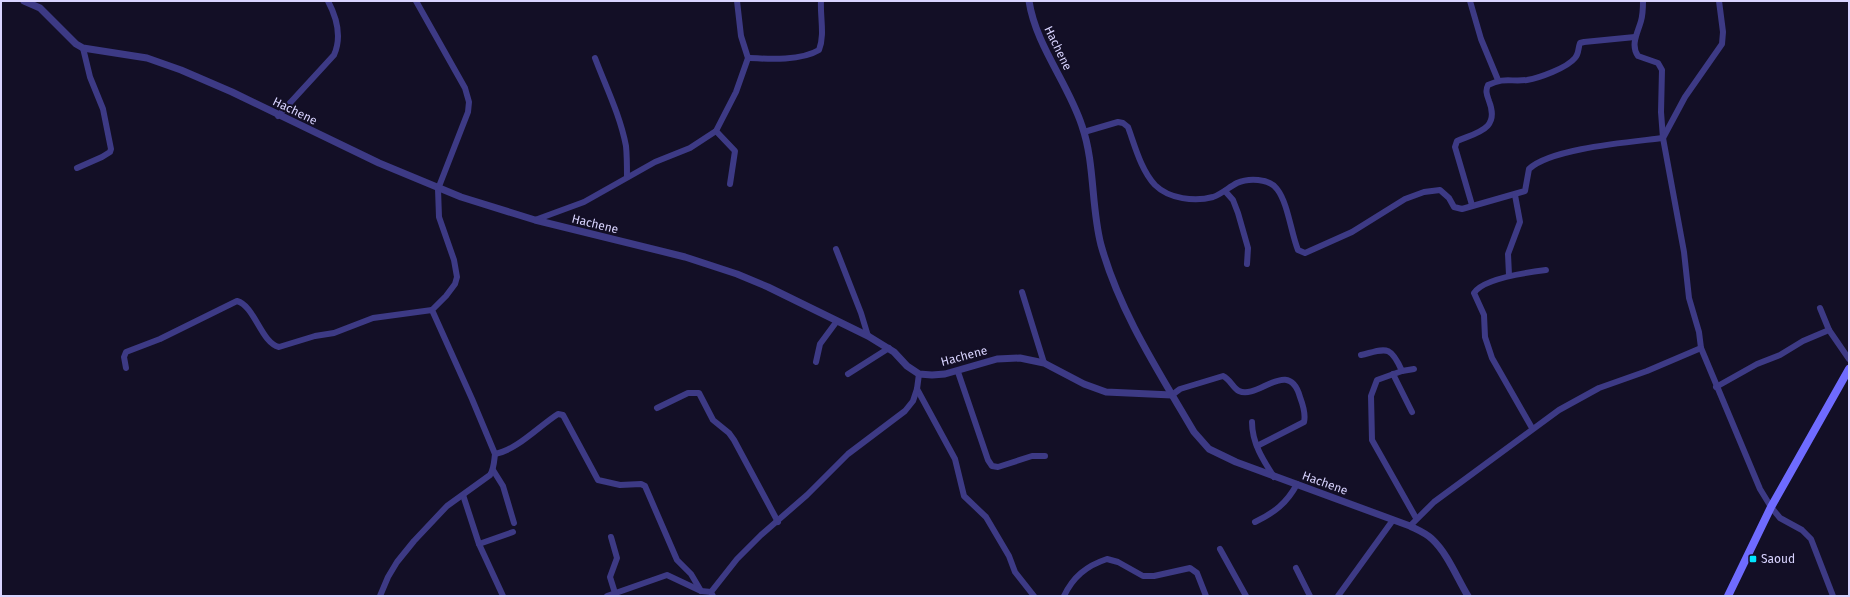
<svg xmlns="http://www.w3.org/2000/svg" width="1850" height="597" viewBox="0 0 1850 597" font-family="'Fira Sans',sans-serif">
	<style>
		.lines { fill: none; stroke-linecap: round; stroke-linejoin: round }
		.minor { stroke: #3d3a85; stroke-width: 6 }
		.tertiary { stroke: #3d3a85; stroke-width: 7 }
		.secondary { stroke: #6f6bff; stroke-width: 8 }
		.poi-dot { fill: #00e5ff; stroke: #130f26; stroke-width: 1.5 }
		.labels { text-anchor: middle; dominant-baseline: central; stroke-width: 4; stroke-linejoin: round; paint-order: stroke }
		.street-label { font-size: 12px; fill: #d9d4ff; stroke: #130f26 }
		.poi-label { font-size: 12px; fill: #d9d4ff; stroke: #130f26; text-anchor: start }
	</style>
	<rect width="100%" height="100%" fill="#130f26"/>
	<g class="lines">
		<g class="minor">
			<polyline points="1470,1 1481,39 1498,80"/>
			<path d="M1643,1C1643,8 1643,14 1641,21C1638,32 1630,45 1638,56L1658,63L1662,70L1661,112L1663,138L1684,252L1689,298L1699,332L1701,348L1760,489L1771,507L1780,518L1802,530L1811,539L1833,596"/>
			<path d="M595,58C606,87 620,115 626,146C627,156 627,167 627,177"/>
			<path d="M748,58C768,59 801,61 819,50C825,35 820,17 821,1"/>
			<path d="M278,116L334,55C342,37 337,18 328,1"/>
			<polyline points="716,131 735,151 730,184"/>
			<path d="M1084,132L1118,122L1123,123L1128,127C1135,146 1141,170 1155,185C1169,199 1195,202 1213,197C1222,194 1229,187 1237,183C1248,178 1269,178 1277,189C1288,203 1291,233 1298,250L1305,253L1352,232L1405,199L1424,192L1440,190L1449,198L1454,207L1462,209L1525,191L1529,169C1551,148 1632,142 1663,138L1685,97L1722,44L1723,32L1719,1"/>
			<polyline points="77,168 102,157 110,152 111,149 103,109 90,77 83,48"/>
			<polyline points="1225,191 1233,200 1238,213 1248,248 1247,264"/>
			<path d="M1472,205L1455,147L1457,141C1478,132 1500,129 1489,101C1487,95 1485,91 1488,85C1505,77 1510,82 1527,80C1539,78 1567,68 1575,58C1579,54 1578,48 1580,43L1584,42L1635,37"/>
			<polyline points="535,220 584,202 655,162 690,148 716,131 736,92 748,58 741,36 737,1"/>
			<polyline points="836,249 861,313 868,336"/>
			<polyline points="1509,275 1508,254 1520,222 1515,195"/>
			<polyline points="1022,292 1044,363"/>
			<polyline points="1820,308 1829,330"/>
			<path d="M1361,355C1386,349 1390,344 1402,371"/>
			<polyline points="816,362 820,344 837,321"/>
			<path d="M126,368L124,357L126,352L160,339L237,301C255,306 261,343 279,347L315,336L334,333L373,318L432,310"/>
			<polyline points="1414,369 1402,371 1377,380 1371,396 1372,440 1416,518"/>
			<polyline points="958,372 988,460 992,466 998,467 1032,456 1045,456"/>
			<polyline points="848,374 889,348"/>
			<polyline points="1393,374 1412,412"/>
			<polyline points="1716,387 1757,364 1780,355 1803,341 1829,330 1849,359"/>
			<polyline points="917,389 955,459 964,496 986,517 1009,556 1015,572 1034,596"/>
			<path d="M1172,395L1180,389L1223,376C1230,379 1233,388 1239,391C1258,400 1289,357 1300,397C1303,405 1306,414 1304,422L1257,446"/>
			<polyline points="657,408 688,393 699,393 713,420 729,433 734,440 778,522"/>
			<path d="M1252,422C1252,443 1263,460 1274,477"/>
			<path d="M1532,428L1492,358L1485,337L1484,315L1474,293C1483,278 1530,272 1546,270"/>
			<path d="M495,454C517,450 539,426 558,414L563,415L598,480L620,485L641,484L645,486L677,560L691,574L701,591"/>
			<polyline points="493,470 503,486 514,523"/>
			<polyline points="463,495 479,544 503,596"/>
			<path d="M1255,522C1274,513 1287,503 1297,484"/>
			<polyline points="1410,526 1434,502 1559,410 1599,388 1647,371 1701,348"/>
			<polyline points="611,537 617,558 610,577 615,593"/>
			<polyline points="479,544 513,532"/>
			<polyline points="1220,549 1246,596"/>
			<polyline points="1296,568 1310,596"/>
			<path d="M380,596L388,577L397,562L414,541L447,506L490,475C494,469 494,462 495,454L472,399L432,310L446,296L455,284L457,277L454,260L439,217L438,189L468,112L469,102L465,88L416,1"/>
			<polyline points="607,596 667,575 701,591 711,592"/>
			<polyline points="713,596 711,592 737,559 761,535 807,495 848,454 905,411 913,401 917,389 919,374"/>
			<path d="M1064,596C1073,577 1086,566 1107,559L1118,562L1143,576H1154L1190,568L1197,573L1206,596"/>
			<polyline points="1338,596 1393,520"/>
		</g>
		<g class="tertiary">
			<polyline points="24,1 40,8 76,44 83,48 147,58 181,70 232,92 379,163 461,197 535,220 685,257 737,274 768,287 868,336 894,352 907,366 919,374 932,375 945,374 997,359 1020,358 1044,363 1084,384 1106,392 1172,395"/>
			<path d="M1029,1C1036,46 1068,83 1082,126C1095,163 1091,207 1101,245C1120,313 1159,372 1194,432L1209,449L1236,462L1410,526C1418,530 1426,533 1432,539C1448,554 1457,578 1468,596"/>
		</g>
		<polyline class="secondary" points="1728,596 1771,507 1849,369"/>
	</g>
	<rect class="poi-dot" x="1749" y="555" width="8" height="8" rx="2"/>
	<g class="labels">
		<g class="street-label">
			<text transform="translate(1058 48) rotate(64)">Hachene</text>
			<text transform="translate(295 111) rotate(26)">Hachene</text>
			<text transform="translate(595 224) rotate(14)">Hachene</text>
			<text transform="translate(964 356) rotate(-15)">Hachene</text>
			<text transform="translate(1325 483) rotate(20)">Hachene</text>
		</g>
		<g class="poi-label">
			<text x="1761" y="559">Saoud</text>
		</g>
	</g>
	<rect width="1850" height="597" fill="none" stroke="#d9d4ff" stroke-width="4"/>
</svg>
